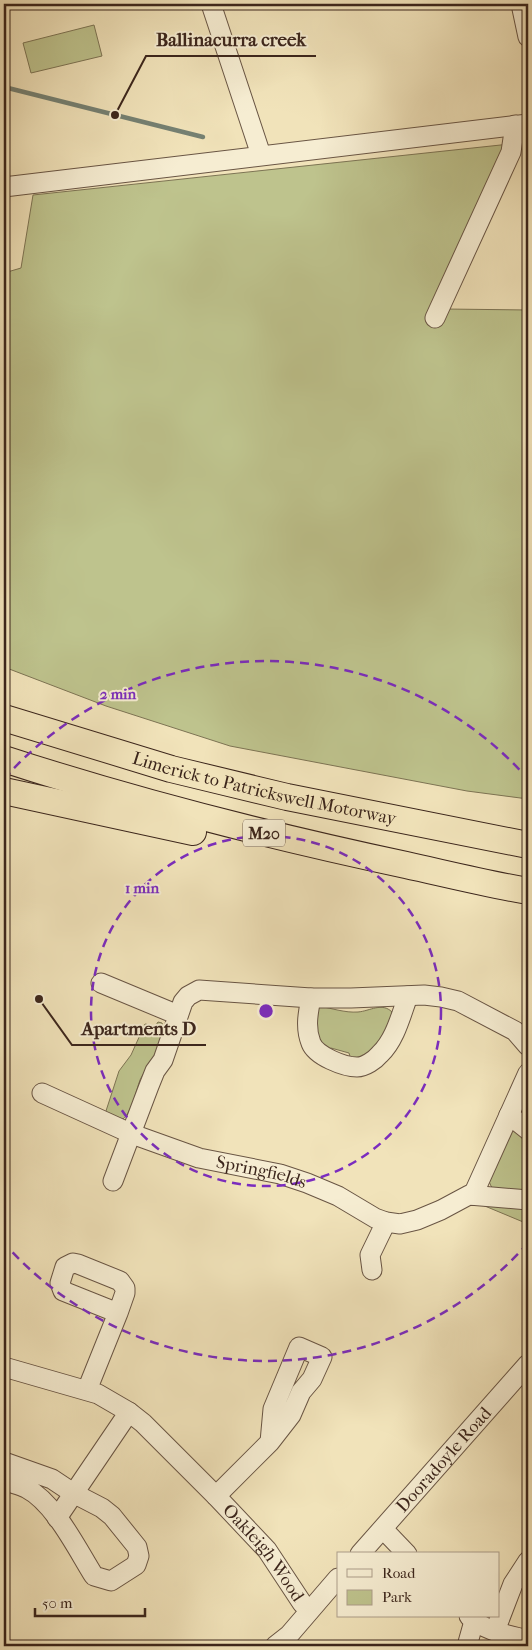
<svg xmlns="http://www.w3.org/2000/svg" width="532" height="1650" viewBox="0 0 532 1650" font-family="'IM FELL French Canon',serif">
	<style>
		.green { fill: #bec38d; stroke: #7d7454 }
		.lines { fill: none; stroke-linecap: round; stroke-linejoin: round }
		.stream { stroke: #758173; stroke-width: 4.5 }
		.minor-casing { stroke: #695544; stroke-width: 21 }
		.highway-casing { stroke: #3c261c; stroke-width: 28 }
		.minor { stroke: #f6edd2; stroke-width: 19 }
		.highway { stroke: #f1e3ba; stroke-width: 26 }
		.ring { fill: none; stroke: #7b2cbf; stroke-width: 2.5; stroke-dasharray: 9 6 }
		.labels { text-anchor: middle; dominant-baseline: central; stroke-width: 4; stroke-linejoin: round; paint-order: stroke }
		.shield { fill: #f6edd2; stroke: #746253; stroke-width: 1 }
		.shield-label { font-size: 16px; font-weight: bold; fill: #3c261c }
		.street-label { font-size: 18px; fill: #3c261c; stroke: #f6edd2 }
		.centre { fill: #7b2cbf; stroke: #f6edd2; stroke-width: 2.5 }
		.ring-label { font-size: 15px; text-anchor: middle; font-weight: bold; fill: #7b2cbf; stroke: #f6edd2; stroke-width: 4; stroke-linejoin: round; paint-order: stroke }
		.leader { fill: none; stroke: #3c261c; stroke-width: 2 }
		.callout-dot { fill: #3c261c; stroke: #f6edd2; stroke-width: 2 }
		.callout-label { font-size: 19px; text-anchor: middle; font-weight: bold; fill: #3c261c; stroke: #f6edd2; stroke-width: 4; stroke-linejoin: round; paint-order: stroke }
	</style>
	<rect width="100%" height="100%" fill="#f1e3ba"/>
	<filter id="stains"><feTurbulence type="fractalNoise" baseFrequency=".004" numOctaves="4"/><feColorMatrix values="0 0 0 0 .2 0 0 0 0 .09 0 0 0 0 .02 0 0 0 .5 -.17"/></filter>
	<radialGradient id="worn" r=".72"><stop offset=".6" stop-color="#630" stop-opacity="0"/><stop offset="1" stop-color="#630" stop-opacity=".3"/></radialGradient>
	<g class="green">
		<polygon points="94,25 102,56 31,73 23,43"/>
		<polygon points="510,144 445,309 528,310 528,799 467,791 230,746 106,706 4,667 4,273 21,268 33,195"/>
		<path d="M318,1006C331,1008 345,1013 358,1012C370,1011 382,1002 392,1012V1020L383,1037L370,1054L351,1060L349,1053L331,1048L325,1052L318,1044L312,1019Z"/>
		<path d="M158,1022L162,1023C170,1038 146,1067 140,1080C136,1091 134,1103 128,1113C126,1117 123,1119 120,1121L105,1114L119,1071L131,1055L145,1024L155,1026Z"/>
		<polygon points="515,1129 521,1132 523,1142 528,1146 528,1193 494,1189 491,1186 488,1179 508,1131"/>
		<polygon points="480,1204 528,1208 528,1224"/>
	</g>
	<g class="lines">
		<polyline class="stream" points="4,87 203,137"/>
		<defs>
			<g id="minor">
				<polyline points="211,4 261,155"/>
				<polyline points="521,4 528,37"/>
				<polyline points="4,187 528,124"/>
				<polyline points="435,318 511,152 515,125"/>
				<polyline points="101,983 178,1015"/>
				<path d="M311,998C308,1013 305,1028 311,1043C316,1056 344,1067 357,1067C365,1067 375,1060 380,1054C395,1040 401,1015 408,996"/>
				<path id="s1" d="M42,1093L132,1134L199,1158L280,1174L307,1183L338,1196L375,1218L386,1222L400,1224L417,1220L441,1210L469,1195L528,1200"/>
				<polyline points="509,1115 528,1130"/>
				<polyline points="113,1181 149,1086 155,1071 163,1060 183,1002 188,996 199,990 311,998 351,998 424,995 441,997 458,1001 515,1031 528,1046"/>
				<polyline points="473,1195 528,1073"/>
				<polyline points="372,1270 370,1255 386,1222"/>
				<path id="s2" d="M4,1367L98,1394L129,1412L143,1423L216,1496L267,1550L302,1603L309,1610"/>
				<polyline points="87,1390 118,1313 125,1293 125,1288 120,1281 78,1264 73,1263 65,1267 60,1283 63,1291 118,1313"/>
				<path d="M4,1462L52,1479L73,1493L102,1508L112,1516L137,1547L139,1556L136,1565L111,1581L94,1576C77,1549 55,1503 26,1488C19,1485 11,1483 4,1480"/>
				<polyline points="216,1496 270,1442 291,1415 301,1392 312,1379 322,1357 299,1347 273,1409 270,1442"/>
				<polyline points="57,1518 129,1412"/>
				<polyline points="383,1529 407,1554"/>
				<path id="s3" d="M360,1554L528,1364"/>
				<path d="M469,1616C483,1631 509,1635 528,1640"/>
				<polyline points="495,1631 513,1584 528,1561"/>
				<polyline points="275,1646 289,1635 338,1578"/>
				<polyline points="467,1646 474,1621"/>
			</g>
			<g id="highway">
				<path id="s4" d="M4,718L171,769L287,797L528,845"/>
				<path d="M4,759C136,802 270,836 406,865C447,874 487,884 528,891"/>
				<polyline points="4,791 193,832"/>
			</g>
		</defs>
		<use href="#minor" class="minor-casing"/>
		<use href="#highway" class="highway-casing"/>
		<use href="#minor" class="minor"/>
		<use href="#highway" class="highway"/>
	</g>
	<g class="ring">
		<circle cx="266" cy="1011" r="175"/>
		<path d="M528 1243A350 350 0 0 1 4 1243M4 779A350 350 0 0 1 528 779"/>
	</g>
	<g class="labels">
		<rect class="shield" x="243" y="819.5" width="42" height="27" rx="4"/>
		<g class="shield-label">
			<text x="264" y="833">M20</text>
		</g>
		<g class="street-label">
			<text stroke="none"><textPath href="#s4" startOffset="270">Limerick to Patrickswell Motorway</textPath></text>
			<text stroke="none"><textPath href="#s1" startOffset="234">Springfields</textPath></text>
			<text stroke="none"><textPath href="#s3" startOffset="126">Dooradoyle Road</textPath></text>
			<text stroke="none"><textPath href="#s2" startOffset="329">Oakleigh Wood</textPath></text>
		</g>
	</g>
	<circle cx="266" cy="1011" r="8" class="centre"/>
	<g class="ring-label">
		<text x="118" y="699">2 min</text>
		<text x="142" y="893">1 min</text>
	</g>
	<path class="leader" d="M115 115L146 56H316M39 999L72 1045H206"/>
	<g class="callout-dot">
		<circle cx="115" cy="115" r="5"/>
		<circle cx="39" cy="999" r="5"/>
	</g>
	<g class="callout-label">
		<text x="231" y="46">Ballinacurra creek</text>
		<text x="139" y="1035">Apartments D</text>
	</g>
	<rect width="532" height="1650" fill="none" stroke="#f1e3ba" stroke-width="20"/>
	<rect x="5" y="5" width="522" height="1640" fill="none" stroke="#3c261c" stroke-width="2.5"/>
	<rect x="10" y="10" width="512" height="1630" fill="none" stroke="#3c261c"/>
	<rect x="337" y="1552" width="162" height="65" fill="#f6edd2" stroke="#ac9d89"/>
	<rect x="347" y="1569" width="25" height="8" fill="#f6edd2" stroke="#ac9d89"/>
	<text x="382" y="1578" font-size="15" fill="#3c261c">Road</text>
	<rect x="347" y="1590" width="25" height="15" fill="#bec38d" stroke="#ac9d89"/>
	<text x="382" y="1602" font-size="15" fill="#3c261c">Park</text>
	<path d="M35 1608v8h110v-8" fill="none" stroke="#3c261c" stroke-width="2.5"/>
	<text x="42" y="1608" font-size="15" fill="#3c261c" stroke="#f6edd2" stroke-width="4" paint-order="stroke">50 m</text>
	<rect width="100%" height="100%" filter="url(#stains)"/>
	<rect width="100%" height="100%" fill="url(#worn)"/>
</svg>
